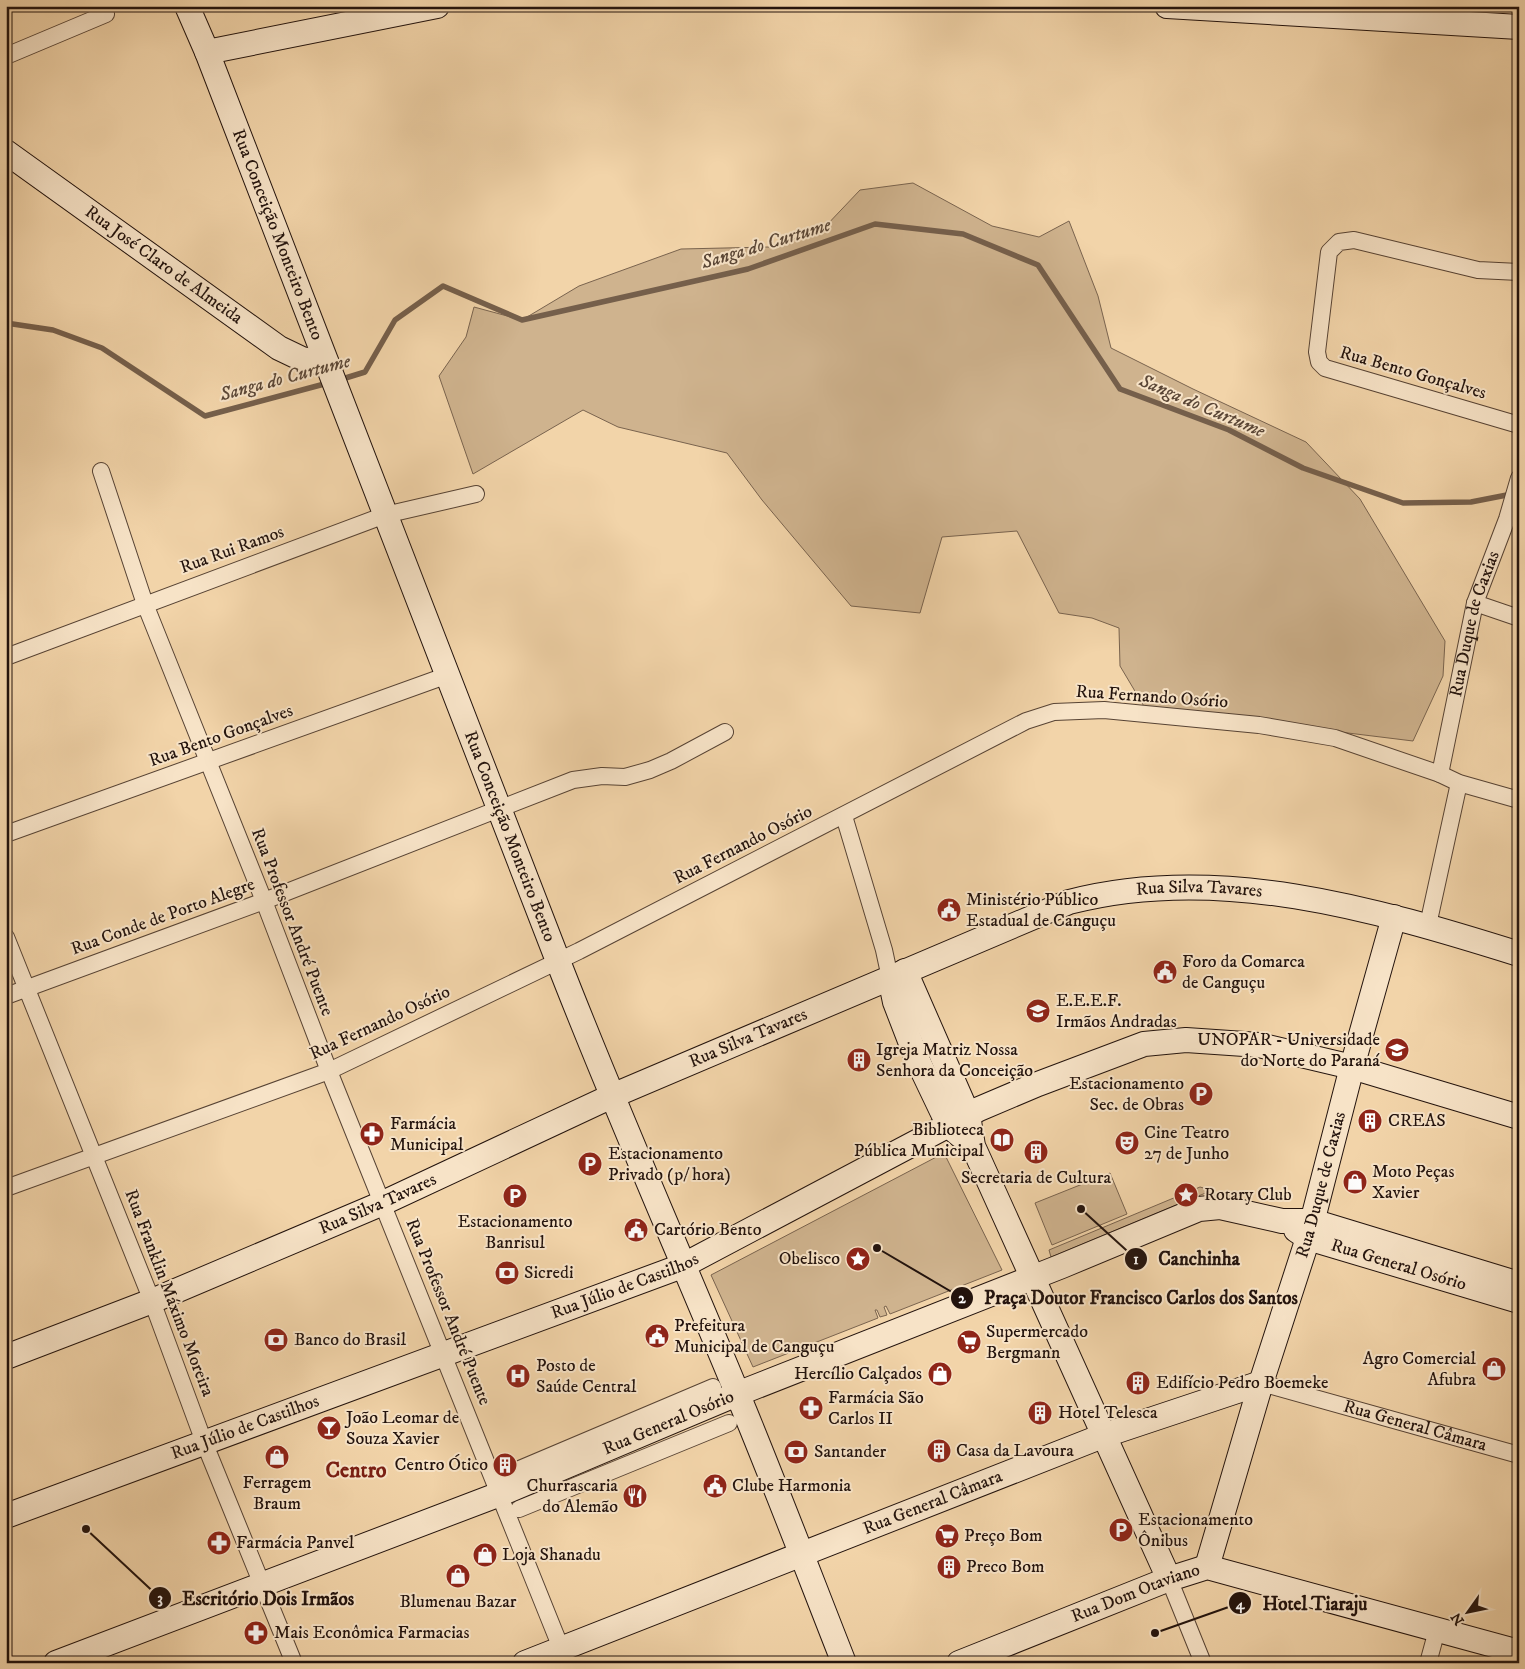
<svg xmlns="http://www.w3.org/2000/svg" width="1525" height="1669" viewBox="0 0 1525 1669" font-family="'IM FELL DW Pica',serif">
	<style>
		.green { fill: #cfb38e; stroke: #79634e }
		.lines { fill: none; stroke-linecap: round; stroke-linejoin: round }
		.stream { stroke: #755f4b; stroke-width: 5.5 }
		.street-casing { stroke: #574334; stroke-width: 18 }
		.secondary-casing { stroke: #23130d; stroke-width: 26 }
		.street { stroke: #f7e3c7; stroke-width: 16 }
		.secondary { stroke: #f7e3c7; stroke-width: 24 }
		.labels { text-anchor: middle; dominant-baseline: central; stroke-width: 4; stroke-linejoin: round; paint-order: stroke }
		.street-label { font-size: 18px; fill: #23130d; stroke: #f7e3c7 }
		.poi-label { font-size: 18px; fill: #23130d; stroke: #f7e3c7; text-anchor: start }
		.water-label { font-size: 19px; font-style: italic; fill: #5a4636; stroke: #f7e3c7 }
		.district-label { font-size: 22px; font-weight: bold; fill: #7a1f14; stroke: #f7e3c7 }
		.leader { fill: none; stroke: #23130d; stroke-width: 2 }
		.callout-dot { fill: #23130d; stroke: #f7e3c7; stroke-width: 2 }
		.mark-label { font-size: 15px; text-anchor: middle; font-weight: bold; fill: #fff }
		.callout-label { font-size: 19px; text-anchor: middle; font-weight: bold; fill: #23130d; stroke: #f7e3c7; stroke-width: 4; stroke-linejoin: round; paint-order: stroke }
	</style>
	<rect width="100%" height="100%" fill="#f2d4a9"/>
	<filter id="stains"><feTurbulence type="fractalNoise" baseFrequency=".004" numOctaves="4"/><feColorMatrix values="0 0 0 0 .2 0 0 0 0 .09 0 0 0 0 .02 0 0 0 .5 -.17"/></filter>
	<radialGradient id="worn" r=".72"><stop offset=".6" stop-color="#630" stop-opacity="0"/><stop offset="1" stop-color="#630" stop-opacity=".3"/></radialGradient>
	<g class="green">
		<polygon points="913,183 992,226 1039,237 1069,221 1098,296 1111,348 1193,389 1306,442 1360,499 1445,641 1443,676 1413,741 1145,708 1120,666 1119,628 1092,618 1059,613 1017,531 942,537 920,613 851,606 762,500 727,453 618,427 583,410 473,474 439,376 466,337 474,307 522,320 579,286 681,249 769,247 823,229 860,190"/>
		<polygon points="944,1153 1002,1270 890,1314 886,1306 884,1307 887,1315 880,1317 877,1310 875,1310 878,1318 753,1367 711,1275"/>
		<polygon points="1110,1173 1127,1214 1052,1245 1035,1203"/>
		<polygon points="1200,1187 1207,1189 1208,1192 1051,1257 1049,1250"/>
	</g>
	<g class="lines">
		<g class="stream">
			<polyline points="6,323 53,330 102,348 205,416 328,383"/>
			<polyline points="339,380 365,372 395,320 443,286 522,320 748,269 875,224 963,234 1038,265 1120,389 1229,430 1303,468 1403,503 1471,502 1512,494"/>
		</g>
		<defs>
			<g id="street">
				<polyline points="6,56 106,14"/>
				<polyline points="1519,272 1478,270 1354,240 1339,242 1329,252 1317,352 1319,362 1325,368 1519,425"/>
				<polyline points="101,471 145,604 264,901 329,1071 567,1663"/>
				<polyline points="1475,603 1519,618"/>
				<polyline points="6,657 385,515 476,494"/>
				<path id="s1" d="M1440,774L1475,603L1507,519L1519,478"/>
				<polyline points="844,816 884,950 890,978"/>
				<polyline points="6,834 448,675"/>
				<polyline points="1428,925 1459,783"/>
				<polyline points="6,937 152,1301 204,1442 294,1663"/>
				<polyline points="6,996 264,901 573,780 602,776 625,777 650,770 671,761 725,732"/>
				<polyline points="6,1188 329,1071 579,951 1026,721 1054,712 1104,710 1259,725 1335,738 1440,774 1459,783 1519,800"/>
				<path id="s2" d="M1261,1383L1519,1455"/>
				<polyline points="503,1476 713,1387"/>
				<polyline points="519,1509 729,1423"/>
				<polyline points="1169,1579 1203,1663"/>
				<polyline points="1428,1663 1437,1630"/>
			</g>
			<g id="secondary">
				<path id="s3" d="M187,6L207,52C324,355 440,658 558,961C617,1113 683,1261 745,1412C779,1495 811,1579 844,1663"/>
				<polyline points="1167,6 1519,27"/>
				<polyline points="207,52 437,6"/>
				<path id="s4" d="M6,152L279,348L302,359L327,364"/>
				<polyline points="905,971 968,1115 973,1146 1169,1579"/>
				<polyline points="890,978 895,1002 917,1059 949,1126 961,1136"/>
				<path id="s5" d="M1296,1230L1308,1238L1519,1301"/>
				<path id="s6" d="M6,1357L152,1301L383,1203L612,1096L1069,902C1218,863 1375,909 1519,954"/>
				<path id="s7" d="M6,1516L682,1266L979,1109L1038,1084L1144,1044L1186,1040L1259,1045L1352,1067L1519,1117"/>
				<path id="s8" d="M1207,1567L1261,1383L1308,1238L1352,1067L1394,917"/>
				<path id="s9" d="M56,1663L500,1494L737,1394L1062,1266L1199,1209L1220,1207L1282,1221H1312L1519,1284"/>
				<path id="s10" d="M525,1663L1105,1435L1261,1383"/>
				<path id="s11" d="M959,1663L1169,1579L1207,1567L1519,1652"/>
			</g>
		</defs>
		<use href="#street" class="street-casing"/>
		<use href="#secondary" class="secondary-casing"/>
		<use href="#street" class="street"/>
		<use href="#secondary" class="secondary"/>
	</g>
	<defs>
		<symbol id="civic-disc" viewBox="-11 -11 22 22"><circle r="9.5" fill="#8f2418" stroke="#f7e3c7"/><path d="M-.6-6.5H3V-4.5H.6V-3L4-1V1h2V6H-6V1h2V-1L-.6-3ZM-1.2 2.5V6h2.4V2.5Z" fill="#fff"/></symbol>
		<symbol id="school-disc" viewBox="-11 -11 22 22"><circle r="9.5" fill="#8f2418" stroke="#f7e3c7"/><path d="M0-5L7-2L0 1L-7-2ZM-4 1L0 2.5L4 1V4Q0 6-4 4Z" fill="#fff"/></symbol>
		<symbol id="university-disc" viewBox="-11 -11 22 22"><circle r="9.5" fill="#8f2418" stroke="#f7e3c7"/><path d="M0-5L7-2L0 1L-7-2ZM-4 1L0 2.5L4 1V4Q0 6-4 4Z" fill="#fff"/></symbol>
		<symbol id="building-disc" viewBox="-11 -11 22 22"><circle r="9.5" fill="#8f2418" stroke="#f7e3c7"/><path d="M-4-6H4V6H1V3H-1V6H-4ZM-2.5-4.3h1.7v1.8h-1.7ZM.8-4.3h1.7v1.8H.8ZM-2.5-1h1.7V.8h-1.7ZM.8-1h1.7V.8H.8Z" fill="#fff"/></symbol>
		<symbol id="parking-disc" viewBox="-11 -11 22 22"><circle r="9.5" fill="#8f2418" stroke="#f7e3c7"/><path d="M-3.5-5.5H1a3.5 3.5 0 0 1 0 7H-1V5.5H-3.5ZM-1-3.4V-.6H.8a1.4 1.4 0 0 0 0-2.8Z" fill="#fff"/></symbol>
		<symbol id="pharmacy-disc" viewBox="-11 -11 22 22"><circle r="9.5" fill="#8f2418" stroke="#f7e3c7"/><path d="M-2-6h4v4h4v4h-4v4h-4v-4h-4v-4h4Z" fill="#fff"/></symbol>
		<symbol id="library-disc" viewBox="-11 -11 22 22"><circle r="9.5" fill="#8f2418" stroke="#f7e3c7"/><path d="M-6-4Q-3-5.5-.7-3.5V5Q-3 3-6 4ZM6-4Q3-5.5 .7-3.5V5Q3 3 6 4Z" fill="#fff"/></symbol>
		<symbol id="theatre-disc" viewBox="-11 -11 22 22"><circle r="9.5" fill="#8f2418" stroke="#f7e3c7"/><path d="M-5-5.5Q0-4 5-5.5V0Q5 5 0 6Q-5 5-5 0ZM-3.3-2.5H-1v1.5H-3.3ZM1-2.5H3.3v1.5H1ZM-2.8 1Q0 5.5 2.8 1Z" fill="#fff"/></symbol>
		<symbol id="shop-disc" viewBox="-11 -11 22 22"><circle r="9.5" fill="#8f2418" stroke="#f7e3c7"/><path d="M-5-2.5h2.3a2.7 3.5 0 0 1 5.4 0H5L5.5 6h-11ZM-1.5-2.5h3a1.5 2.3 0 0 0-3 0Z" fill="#fff"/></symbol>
		<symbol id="sight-disc" viewBox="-11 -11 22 22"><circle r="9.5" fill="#8f2418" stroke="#f7e3c7"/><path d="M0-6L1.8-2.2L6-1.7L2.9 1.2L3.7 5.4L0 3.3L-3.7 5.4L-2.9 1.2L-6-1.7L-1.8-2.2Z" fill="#fff"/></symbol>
		<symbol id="bank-disc" viewBox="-11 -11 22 22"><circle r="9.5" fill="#8f2418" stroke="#f7e3c7"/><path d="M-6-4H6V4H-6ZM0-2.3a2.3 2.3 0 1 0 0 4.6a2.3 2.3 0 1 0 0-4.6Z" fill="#fff"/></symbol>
		<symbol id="supermarket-disc" viewBox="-11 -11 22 22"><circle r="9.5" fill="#8f2418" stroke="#f7e3c7"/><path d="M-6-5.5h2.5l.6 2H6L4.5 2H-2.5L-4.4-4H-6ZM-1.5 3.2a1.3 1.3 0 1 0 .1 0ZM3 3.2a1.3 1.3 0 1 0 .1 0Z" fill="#fff"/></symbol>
		<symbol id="hospital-disc" viewBox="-11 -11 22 22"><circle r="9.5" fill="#8f2418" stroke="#f7e3c7"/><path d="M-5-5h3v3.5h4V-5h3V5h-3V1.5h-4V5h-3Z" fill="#fff"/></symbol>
		<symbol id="bar-disc" viewBox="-11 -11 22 22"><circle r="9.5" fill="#8f2418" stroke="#f7e3c7"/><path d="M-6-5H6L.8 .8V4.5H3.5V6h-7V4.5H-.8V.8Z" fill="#fff"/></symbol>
		<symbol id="restaurant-disc" viewBox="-11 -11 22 22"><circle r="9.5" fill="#8f2418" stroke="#f7e3c7"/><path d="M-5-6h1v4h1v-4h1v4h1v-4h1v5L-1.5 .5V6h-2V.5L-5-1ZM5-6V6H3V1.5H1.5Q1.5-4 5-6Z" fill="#fff"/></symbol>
	</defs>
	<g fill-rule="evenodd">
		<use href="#civic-disc" x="935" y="896" width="28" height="28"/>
		<use href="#civic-disc" x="1151" y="958" width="28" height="28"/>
		<use href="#school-disc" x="1024" y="997" width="28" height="28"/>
		<use href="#university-disc" x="1383" y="1036" width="28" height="28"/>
		<use href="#building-disc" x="845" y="1046" width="28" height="28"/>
		<use href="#parking-disc" x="1187" y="1080" width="28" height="28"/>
		<use href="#building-disc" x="1356" y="1107" width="28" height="28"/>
		<use href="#pharmacy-disc" x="358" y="1120" width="28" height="28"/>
		<use href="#library-disc" x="988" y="1126" width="28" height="28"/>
		<use href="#theatre-disc" x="1113" y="1129" width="28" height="28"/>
		<use href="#building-disc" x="1022" y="1138" width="28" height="28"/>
		<use href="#parking-disc" x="576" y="1150" width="28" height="28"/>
		<use href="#shop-disc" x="1341" y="1168" width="28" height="28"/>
		<use href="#sight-disc" x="1172" y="1181" width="28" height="28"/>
		<use href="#parking-disc" x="501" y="1182" width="28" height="28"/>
		<use href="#civic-disc" x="622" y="1216" width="28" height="28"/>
		<use href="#sight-disc" x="844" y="1245" width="28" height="28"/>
		<use href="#bank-disc" x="493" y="1259" width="28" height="28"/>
		<use href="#civic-disc" x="643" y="1322" width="28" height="28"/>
		<use href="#bank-disc" x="262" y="1326" width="28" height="28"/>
		<use href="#supermarket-disc" x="955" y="1328" width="28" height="28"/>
		<use href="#shop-disc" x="1480" y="1355" width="28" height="28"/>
		<use href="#shop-disc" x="926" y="1360" width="28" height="28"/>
		<use href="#hospital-disc" x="504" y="1362" width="28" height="28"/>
		<use href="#building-disc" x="1124" y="1369" width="28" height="28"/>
		<use href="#pharmacy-disc" x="797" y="1394" width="28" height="28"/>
		<use href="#building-disc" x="1026" y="1399" width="28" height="28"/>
		<use href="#bar-disc" x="315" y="1414" width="28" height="28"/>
		<use href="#building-disc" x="925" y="1437" width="28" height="28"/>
		<use href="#bank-disc" x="782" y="1438" width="28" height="28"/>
		<use href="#shop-disc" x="263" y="1443" width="28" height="28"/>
		<use href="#building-disc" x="491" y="1451" width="28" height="28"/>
		<use href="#civic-disc" x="701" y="1472" width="28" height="28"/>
		<use href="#restaurant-disc" x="621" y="1482" width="28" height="28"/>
		<use href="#parking-disc" x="1107" y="1516" width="28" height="28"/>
		<use href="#supermarket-disc" x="933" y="1522" width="28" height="28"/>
		<use href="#pharmacy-disc" x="205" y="1529" width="28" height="28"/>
		<use href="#shop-disc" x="471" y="1541" width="28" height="28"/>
		<use href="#building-disc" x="935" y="1553" width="28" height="28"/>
		<use href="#shop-disc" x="444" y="1562" width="28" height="28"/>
		<use href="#pharmacy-disc" x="242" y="1619" width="28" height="28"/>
	</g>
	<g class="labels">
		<g class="street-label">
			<text stroke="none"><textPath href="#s3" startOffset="246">Rua Conceição Monteiro Bento</textPath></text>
			<text stroke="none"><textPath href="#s4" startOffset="194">Rua José Claro de Almeida</textPath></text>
			<text transform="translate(1413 373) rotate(16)">Rua Bento Gonçalves</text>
			<text transform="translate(232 550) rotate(-20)">Rua Rui Ramos</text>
			<text stroke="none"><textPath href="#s1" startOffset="154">Rua Duque de Caxias</textPath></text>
			<text transform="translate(1152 697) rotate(4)">Rua Fernando Osório</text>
			<text transform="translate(221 736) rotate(-20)">Rua Bento Gonçalves</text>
			<text stroke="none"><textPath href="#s3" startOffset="891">Rua Conceição Monteiro Bento</textPath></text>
			<text transform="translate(743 845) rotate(-27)">Rua Fernando Osório</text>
			<text stroke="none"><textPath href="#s6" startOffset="1288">Rua Silva Tavares</textPath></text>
			<text transform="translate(163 917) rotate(-20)">Rua Conde de Porto Alegre</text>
			<text transform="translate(292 922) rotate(69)">Rua Professor André Puente</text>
			<text transform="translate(380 1023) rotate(-25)">Rua Fernando Osório</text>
			<text stroke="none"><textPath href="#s6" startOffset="808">Rua Silva Tavares</textPath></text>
			<text stroke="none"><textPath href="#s8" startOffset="399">Rua Duque de Caxias</textPath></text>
			<text stroke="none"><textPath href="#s6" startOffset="402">Rua Silva Tavares</textPath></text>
			<text stroke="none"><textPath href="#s5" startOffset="109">Rua General Osório</textPath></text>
			<text stroke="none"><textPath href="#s7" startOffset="660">Rua Júlio de Castilhos</textPath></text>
			<text transform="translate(169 1293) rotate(69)">Rua Franklin Máximo Moreira</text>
			<text transform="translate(448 1312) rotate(68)">Rua Professor André Puente</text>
			<text stroke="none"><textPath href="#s9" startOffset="658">Rua General Osório</textPath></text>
			<text stroke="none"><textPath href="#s2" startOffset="160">Rua General Câmara</textPath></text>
			<text stroke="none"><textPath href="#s7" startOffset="255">Rua Júlio de Castilhos</textPath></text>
			<text stroke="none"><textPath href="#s10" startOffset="438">Rua General Câmara</textPath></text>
			<text stroke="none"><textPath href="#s11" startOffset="190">Rua Dom Otaviano</textPath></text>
		</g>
		<g class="poi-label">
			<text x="966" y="900">Ministério Público<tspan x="966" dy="21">Estadual de Canguçu</tspan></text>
			<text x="1182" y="962">Foro da Comarca<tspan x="1182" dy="21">de Canguçu</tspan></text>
			<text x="1056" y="1001">E.E.E.F.<tspan x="1056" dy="21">Irmãos Andradas</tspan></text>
			<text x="1380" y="1040" text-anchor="end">UNOPAR - Universidade<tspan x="1380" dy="21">do Norte do Paraná</tspan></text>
			<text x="876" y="1050">Igreja Matriz Nossa<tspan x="876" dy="21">Senhora da Conceição</tspan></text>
			<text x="1184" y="1084" text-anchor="end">Estacionamento<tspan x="1184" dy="21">Sec. de Obras</tspan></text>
			<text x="1388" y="1121">CREAS</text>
			<text x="390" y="1124">Farmácia<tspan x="390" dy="21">Municipal</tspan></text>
			<text x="984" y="1130" text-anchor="end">Biblioteca<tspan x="984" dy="21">Pública Municipal</tspan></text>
			<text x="1144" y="1133">Cine Teatro<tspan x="1144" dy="21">27 de Junho</tspan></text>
			<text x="608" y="1154">Estacionamento<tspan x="608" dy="21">Privado (p/ hora)</tspan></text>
			<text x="1372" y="1172">Moto Peças<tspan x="1372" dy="21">Xavier</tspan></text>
			<text x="1036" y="1178" text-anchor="middle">Secretaria de Cultura</text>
			<text x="1204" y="1195">Rotary Club</text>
			<text x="515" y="1222" text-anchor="middle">Estacionamento<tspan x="515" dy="21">Banrisul</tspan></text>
			<text x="654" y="1230">Cartório Bento</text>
			<text x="840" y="1259" text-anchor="end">Obelisco</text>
			<text x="524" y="1273">Sicredi</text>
			<text x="674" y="1326">Prefeitura<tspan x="674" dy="21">Municipal de Canguçu</tspan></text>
			<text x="986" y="1332">Supermercado<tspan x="986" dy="21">Bergmann</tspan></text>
			<text x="294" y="1340">Banco do Brasil</text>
			<text x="1476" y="1359" text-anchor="end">Agro Comercial<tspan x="1476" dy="21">Afubra</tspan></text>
			<text x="536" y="1366">Posto de<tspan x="536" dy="21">Saúde Central</tspan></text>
			<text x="922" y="1374" text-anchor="end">Hercílio Calçados</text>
			<text x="1156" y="1383">Edifício Pedro Boemeke</text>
			<text x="828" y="1398">Farmácia São<tspan x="828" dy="21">Carlos II</tspan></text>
			<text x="1058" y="1413">Hotel Telesca</text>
			<text x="346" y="1418">João Leomar de<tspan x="346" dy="21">Souza Xavier</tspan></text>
			<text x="956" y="1451">Casa da Lavoura</text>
			<text x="814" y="1452">Santander</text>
			<text x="488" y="1465" text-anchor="end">Centro Ótico</text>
			<text x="277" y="1483" text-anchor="middle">Ferragem<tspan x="277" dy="21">Braum</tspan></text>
			<text x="618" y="1486" text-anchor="end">Churrascaria<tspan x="618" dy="21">do Alemão</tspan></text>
			<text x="732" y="1486">Clube Harmonia</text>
			<text x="1138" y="1520">Estacionamento<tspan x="1138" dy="21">Ônibus</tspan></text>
			<text x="964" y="1536">Preço Bom</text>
			<text x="236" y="1543">Farmácia Panvel</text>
			<text x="502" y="1555">Loja Shanadu</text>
			<text x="966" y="1567">Preco Bom</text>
			<text x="458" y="1602" text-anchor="middle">Blumenau Bazar</text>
			<text x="274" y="1633">Mais Econômica Farmacias</text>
		</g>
		<g class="water-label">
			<text transform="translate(766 244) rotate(-17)">Sanga do Curtume</text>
			<text transform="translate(285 378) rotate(-15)">Sanga do Curtume</text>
			<text transform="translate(1202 406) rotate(23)">Sanga do Curtume</text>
		</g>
		<g class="district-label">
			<text x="356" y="1470">Centro</text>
		</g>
	</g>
	<path class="leader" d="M1081 1209L1136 1259M877 1248L962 1298M86 1529L160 1598M1155 1633L1240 1603"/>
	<g class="callout-dot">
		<circle cx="1081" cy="1209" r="5"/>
		<circle cx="877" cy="1248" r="5"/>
		<circle cx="86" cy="1529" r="5"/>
		<circle cx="1155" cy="1633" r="5"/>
		<circle cx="1136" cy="1259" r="12"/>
		<circle cx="962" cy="1298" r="12"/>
		<circle cx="160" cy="1598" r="12"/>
		<circle cx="1240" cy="1603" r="12"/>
	</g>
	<g class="mark-label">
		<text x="1136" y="1264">1</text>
		<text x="962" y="1303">2</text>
		<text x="160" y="1603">3</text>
		<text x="1240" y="1609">4</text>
	</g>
	<g class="callout-label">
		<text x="1199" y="1265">Canchinha</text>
		<text x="1141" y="1304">Praça Doutor Francisco Carlos dos Santos</text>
		<text x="268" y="1605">Escritório Dois Irmãos</text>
		<text x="1315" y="1610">Hotel Tiaraju</text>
	</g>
	<rect width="1525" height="1669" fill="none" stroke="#f2d4a9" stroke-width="25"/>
	<rect x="8" y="8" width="1510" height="1654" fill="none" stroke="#23130d" stroke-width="2.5"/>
	<rect x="12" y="12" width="1500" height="1644" fill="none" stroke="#23130d"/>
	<g transform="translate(1468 1612) rotate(237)" stroke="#f7e3c7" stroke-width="4" paint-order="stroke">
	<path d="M0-4L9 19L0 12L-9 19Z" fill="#23130d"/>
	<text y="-8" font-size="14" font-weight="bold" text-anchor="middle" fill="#23130d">N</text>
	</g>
	<rect width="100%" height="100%" filter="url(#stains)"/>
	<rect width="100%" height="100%" fill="url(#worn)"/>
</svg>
